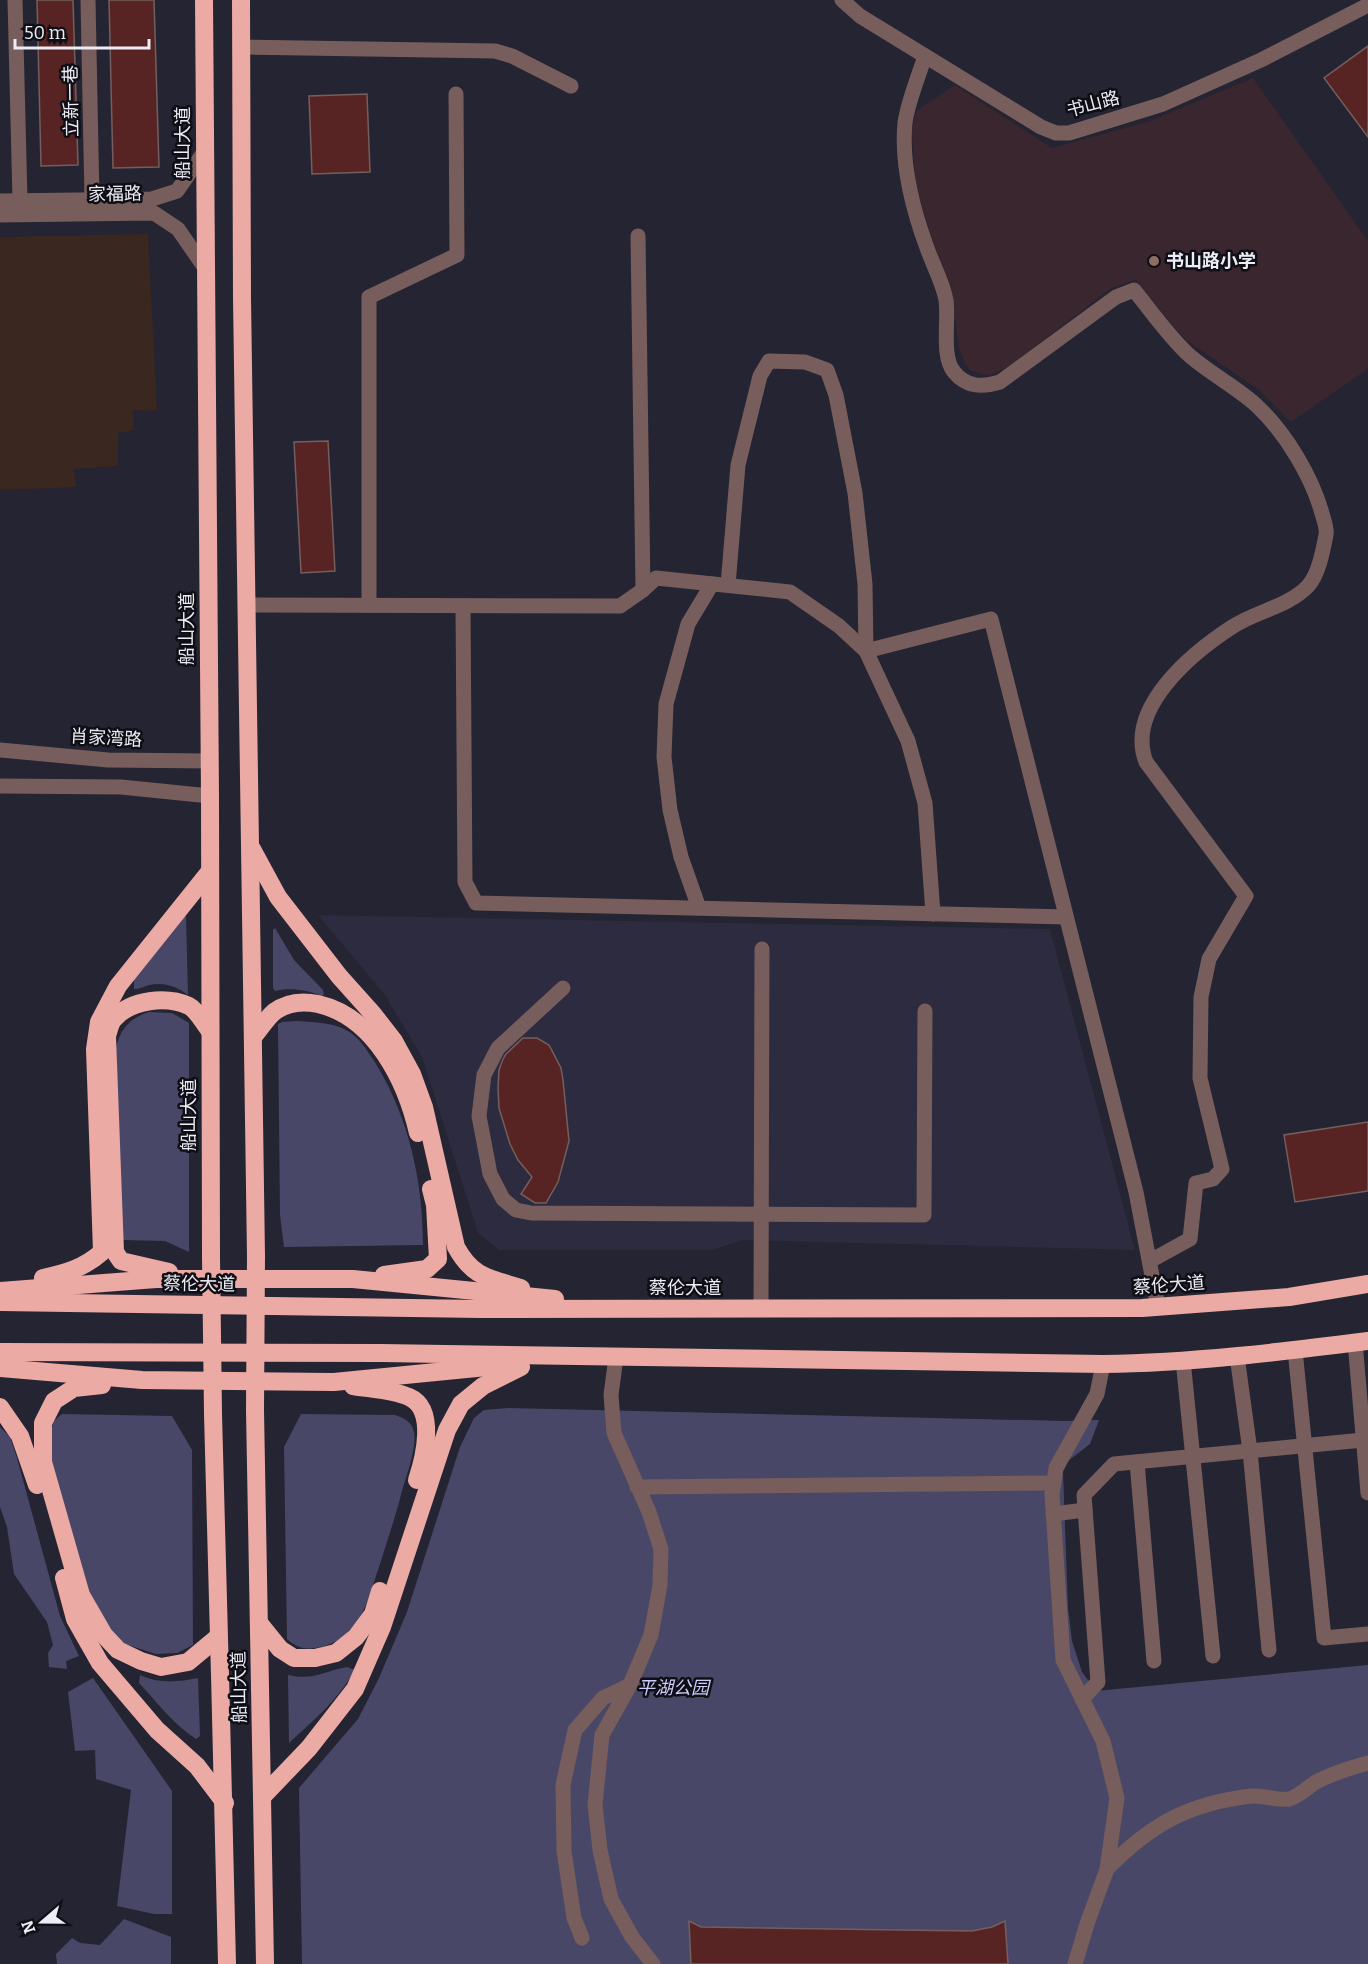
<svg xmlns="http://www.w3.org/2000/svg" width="1368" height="1964" viewBox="0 0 1368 1964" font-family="Bitter,'Noto Sans SC',serif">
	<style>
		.built { fill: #2c2b3f }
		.industrial { fill: #3a2820 }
		.education { fill: #39262e }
		.green { fill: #494767 }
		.building { fill: #582423; stroke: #735f5d; stroke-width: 1.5 }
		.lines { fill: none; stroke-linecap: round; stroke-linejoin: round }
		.minor { stroke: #775d5b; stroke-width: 15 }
		.highway { stroke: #ebaaa4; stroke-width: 18 }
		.highway-bridge { stroke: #ebaaa4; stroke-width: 18 }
		.education-dot { fill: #8d6e63; stroke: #0e0e14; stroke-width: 2 }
		.labels { text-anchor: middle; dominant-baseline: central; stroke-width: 5; stroke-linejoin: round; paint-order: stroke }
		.street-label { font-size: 18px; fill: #ececf6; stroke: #0e0e14 }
		.poi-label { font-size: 18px; font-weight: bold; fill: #ececf6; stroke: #0e0e14; text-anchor: start }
		.park-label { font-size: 18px; font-style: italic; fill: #cdcdfb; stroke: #0e0e14 }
	</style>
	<rect width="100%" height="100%" fill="#242432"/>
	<polygon class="built" points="318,915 1050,929 1135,1250 743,1240 712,1250 499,1250 478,1233 422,1057 385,995"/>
	<polygon class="industrial" points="148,234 157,411 133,410 134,430 118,433 118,466 74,469 76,487 0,490 0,237"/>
	<polygon class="education" points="1253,78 1368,241 1368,369 1291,422 1259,390 1186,340 1172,325 1136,280 1113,287 1007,368 990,375 980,374 970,370 964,362 958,345 954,304 950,287 931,237 915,183 912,130 916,111 955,85 1052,148 1150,121"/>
	<g class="green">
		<path d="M184,914L186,916L188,995C176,986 164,982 149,985C143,987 140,989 134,989V979Z"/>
		<path d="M275,928L294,960L323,990L324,994L322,996C307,990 290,987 275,991L273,988V930Z"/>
		<path d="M149,1012L172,1013L189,1023V1252L165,1241L122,1240L116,1048C120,1029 130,1018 149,1012Z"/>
		<path d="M296,1021C312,1022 331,1022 346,1030C359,1036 368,1052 376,1064C409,1118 423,1182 423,1245L284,1247L280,1215L278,1024L282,1022Z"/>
		<polygon points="508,1408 1065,1421 1099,1420 1090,1444 1068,1461 1063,1472 1068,1608 1072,1641 1082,1672 1096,1691 1368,1665 1368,1964 302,1964 299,1788 358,1719 379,1678 407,1612 460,1447 474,1418 484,1410"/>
		<polygon points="62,1414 172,1416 192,1450 193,1645 177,1653 156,1654 125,1644 109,1632 91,1601 53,1474 49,1437 54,1421"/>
		<path d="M301,1414L395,1415C404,1418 412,1422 414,1432C417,1449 405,1479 401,1495C394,1521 386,1545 378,1570C372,1587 368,1606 357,1621C350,1633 334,1645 320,1647C305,1650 299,1649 287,1639L284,1447Z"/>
		<polygon points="0,1427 10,1437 17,1458 60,1616 79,1656 66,1661 67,1669 49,1667 48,1653 53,1645 47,1622 14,1574 7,1527 0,1507"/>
		<path d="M347,1667L355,1670C335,1703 317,1717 289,1743L288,1675C314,1681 324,1671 347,1667Z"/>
		<path d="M140,1675C159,1684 178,1682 198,1678L200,1736L196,1739C174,1725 157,1702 139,1683Z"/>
		<polygon points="93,1678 172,1791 172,1914 154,1914 117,1906 131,1790 96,1779 95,1750 75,1751 68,1692"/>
		<polygon points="124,1919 171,1937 171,1964 57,1964 56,1954 72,1938 80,1943 100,1945"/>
	</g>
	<g class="building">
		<polygon points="37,0 73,0 78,165 41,166"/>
		<polygon points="109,0 154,0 159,167 113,168"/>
		<polygon points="1368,46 1368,137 1324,78"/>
		<polygon points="367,94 370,172 312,174 309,96"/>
		<polygon points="328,441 335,571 301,573 294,442"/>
		<polygon points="523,1038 537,1038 549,1045 561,1068 563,1080 569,1141 558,1182 546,1203 535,1203 521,1194 532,1177 518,1160 510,1144 499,1108 498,1088 499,1070 503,1059 506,1054"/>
		<polygon points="1368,1122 1368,1191 1295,1202 1284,1135"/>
		<polygon points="689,1921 701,1927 972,1931 992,1927 1005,1921 1008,1964 691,1964"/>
	</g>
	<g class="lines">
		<g class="minor">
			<polyline points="15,0 20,201"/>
			<polyline points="88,0 92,200"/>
			<polyline points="842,0 860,16 1041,127 1056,133 1069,133 1163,104 1261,60 1368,5"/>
			<polyline points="241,47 495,51 512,56 571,86"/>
			<path d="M925,56C919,75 907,104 905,123C901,164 913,210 927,248C933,265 943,283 946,300C949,321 941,356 954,372C967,388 983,387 1000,382L1116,297L1134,290C1152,312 1169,337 1190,356C1211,374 1236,387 1256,405C1286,433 1313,478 1323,517C1325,523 1327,529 1326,535C1323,550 1319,574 1308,586C1288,607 1256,611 1232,627C1192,653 1125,708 1146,762L1246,896L1209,959L1201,997L1200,1078L1222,1169L1213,1179L1196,1183L1190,1239L1150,1261"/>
			<polyline points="0,201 152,199 177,191 204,152"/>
			<polyline points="0,215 154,213 178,229 205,268"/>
			<polyline points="638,236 643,590"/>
			<polyline points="728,585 738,465 760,376 769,361 805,362 827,370 836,395 855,493 865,584 866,651 908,741 925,803 933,914"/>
			<polyline points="247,605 620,606 643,590 656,578 790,592 839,626 866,651 991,619 1136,1192 1158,1307"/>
			<polyline points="369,605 369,297 457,255 456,94"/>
			<polyline points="463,606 465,882 476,903 1066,917"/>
			<polyline points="0,750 108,760 210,761"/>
			<polyline points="0,786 121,787 210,796"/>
			<polyline points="699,908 681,857 670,810 664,757 666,704 688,624 712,584"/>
			<polyline points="563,988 498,1048 484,1075 479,1116 490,1174 503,1199 516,1210 531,1213 924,1215 925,1011"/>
			<polyline points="761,1309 762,949"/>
			<polyline points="1355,1342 1368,1493"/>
			<polyline points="1295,1350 1324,1638 1368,1634"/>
			<polyline points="1237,1356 1250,1451 1269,1650"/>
			<polyline points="616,1357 611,1395 614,1433 649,1512 661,1549 660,1585 651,1635 630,1685 602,1735 595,1805 600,1850 611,1899 632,1937 653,1964"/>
			<polyline points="1183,1360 1213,1656"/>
			<polyline points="1137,1462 1154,1661"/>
			<polyline points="637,1487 1054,1483"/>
			<polyline points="1053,1514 1085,1510"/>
			<polyline points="1082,1699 1098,1682 1084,1495 1114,1464 1363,1440"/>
			<path d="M1107,1869C1151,1824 1189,1803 1252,1796C1264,1795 1277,1801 1289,1799C1298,1797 1308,1787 1316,1782C1333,1773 1350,1768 1368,1763"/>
			<polyline points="582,1938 574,1918 564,1851 563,1785 575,1730 603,1698 630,1685"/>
			<polyline points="1075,1964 1087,1924 1107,1869 1117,1798 1103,1741 1063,1660 1052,1494 1056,1468 1097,1394 1103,1364"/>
		</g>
		<g class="highway">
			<polyline points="204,0 210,796 211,1257"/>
			<polyline points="241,0 242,298 256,1256"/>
			<path d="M252,849L278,897L339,976L373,1014L394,1041L412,1074L424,1107L456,1247C473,1278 489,1278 521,1288"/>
			<path d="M253,1037C260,1029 266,1019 274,1012C287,1002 303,1001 318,1004C375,1017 406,1081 418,1133"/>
			<path d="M169,1272L121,1261L115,1252L107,1036C109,1030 110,1023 114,1019C131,999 167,996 189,1006C197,1010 204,1024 210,1031"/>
			<polyline points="384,1275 427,1269 438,1259 435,1205 431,1189"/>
			<path d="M43,1278C66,1273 84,1268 102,1252L95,1049L99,1022L118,986L210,871"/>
			<polyline points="0,1291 156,1279 353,1279 555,1299"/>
			<polyline points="0,1302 481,1309 1142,1308 1289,1297 1368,1284"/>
			<path d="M0,1352L381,1353L1103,1364C1191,1363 1280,1352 1368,1341"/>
			<polyline points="0,1368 142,1380 334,1382 507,1365"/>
			<polyline points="102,1385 74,1388 54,1401 43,1423 43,1462 81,1595 104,1635 118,1650 141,1661 161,1667 188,1662 218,1637"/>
			<path d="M353,1386C371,1389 393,1390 409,1397C437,1409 424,1459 417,1480"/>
			<polyline points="0,1407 20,1436 37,1485"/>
			<polyline points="255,1410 265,1964"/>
			<path d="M213,1414C217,1597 224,1781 227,1964"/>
			<polyline points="64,1578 75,1619 100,1663 157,1730 197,1766 225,1803"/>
			<polyline points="259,1623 280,1649 294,1658 315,1658 336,1653 356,1637 373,1614 380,1591"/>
			<polyline points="262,1797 309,1748 355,1689 382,1627 447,1430 461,1404 483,1386 521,1367"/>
		</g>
		<g class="highway-bridge">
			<polyline points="211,1257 213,1414"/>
			<polyline points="255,1410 256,1256"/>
		</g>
	</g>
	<circle class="education-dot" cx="1154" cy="261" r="6"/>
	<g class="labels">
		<g class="street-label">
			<text transform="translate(71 101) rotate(-91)">立新一巷</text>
			<text transform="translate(1093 104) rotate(-15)">书山路</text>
			<text transform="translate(183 143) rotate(-90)">船山大道</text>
			<text transform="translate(115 194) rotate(-1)">家福路</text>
			<text transform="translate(187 629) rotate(-90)">船山大道</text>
			<text transform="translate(106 738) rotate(3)">肖家湾路</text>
			<text transform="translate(189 1115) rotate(-90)">船山大道</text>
			<text transform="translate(199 1284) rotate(1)">蔡伦大道</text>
			<text transform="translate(1169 1285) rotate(-4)">蔡伦大道</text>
			<text x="685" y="1288">蔡伦大道</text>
			<text transform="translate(239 1687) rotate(-91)">船山大道</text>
		</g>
		<g class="poi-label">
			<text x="1166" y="261">书山路小学</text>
		</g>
		<g class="park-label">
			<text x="673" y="1688">平湖公园</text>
		</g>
	</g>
	<g transform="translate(42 1922) rotate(250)" stroke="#0e0e14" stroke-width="4.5" paint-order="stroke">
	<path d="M0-4.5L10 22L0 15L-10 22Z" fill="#ececf6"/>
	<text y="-9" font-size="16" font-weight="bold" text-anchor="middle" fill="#ececf6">N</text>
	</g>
	<path d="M15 39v9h134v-9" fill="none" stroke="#ececf6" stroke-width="3"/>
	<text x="24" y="39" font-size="18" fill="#ececf6" stroke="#0e0e14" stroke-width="4.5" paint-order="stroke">50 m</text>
</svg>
